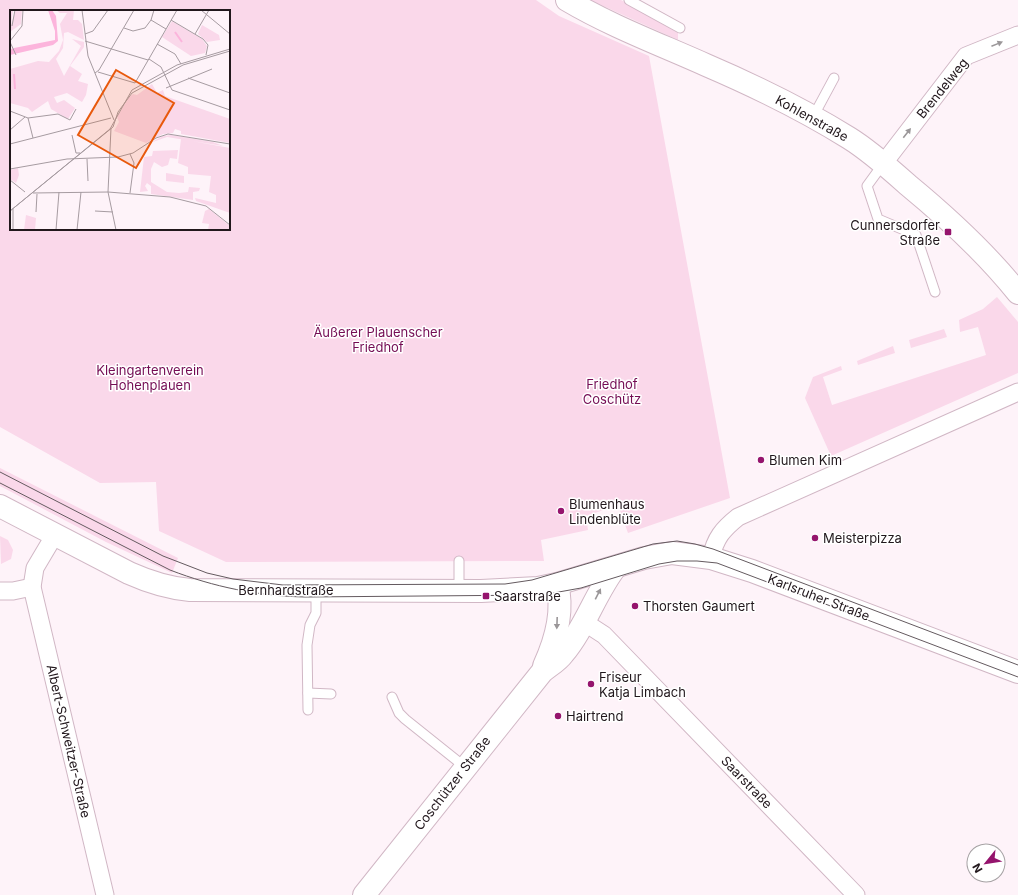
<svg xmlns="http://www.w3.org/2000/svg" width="1018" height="895" viewBox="0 0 1018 895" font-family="Inter,sans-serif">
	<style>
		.green { fill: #fad8ea; fill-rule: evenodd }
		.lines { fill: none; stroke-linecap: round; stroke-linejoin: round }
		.service-casing { stroke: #d1b7c5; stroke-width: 11 }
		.minor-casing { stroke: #d1b7c5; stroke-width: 19 }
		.tertiary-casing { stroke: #d1b7c5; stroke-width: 24 }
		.service { stroke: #fff; stroke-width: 9 }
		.minor { stroke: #fff; stroke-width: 17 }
		.tertiary { stroke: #fff; stroke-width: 22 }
		.tram { stroke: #645a5f; stroke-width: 1 }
		.oneway { fill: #9b9799 }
		.poi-dot { fill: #95146d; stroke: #fff; stroke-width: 1.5 }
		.labels { text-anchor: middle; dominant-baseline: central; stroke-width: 3; stroke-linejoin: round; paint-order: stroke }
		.street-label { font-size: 13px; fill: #21171c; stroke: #fff }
		.poi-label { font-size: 13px; fill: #21171c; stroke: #fff; text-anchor: start }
		.park-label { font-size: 13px; fill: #740c54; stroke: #fff }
		.inset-river { fill: none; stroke: #fcb4dc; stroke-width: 2 }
		.inset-road { fill: none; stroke: #a69ba1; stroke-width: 1 }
		.view { fill: #e8590c; fill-opacity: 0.15; stroke: #e8590c; stroke-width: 2 }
		.inset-edge { fill: none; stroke: #21171c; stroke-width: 2 }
	</style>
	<rect width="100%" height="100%" fill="#fef3f9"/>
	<g class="green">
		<path d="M0,0H536L559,16L649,56L730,498L628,533L618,505L586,516L588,530L541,540L544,561L226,562L159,531L156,482L100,483L0,427ZM11,11H229V229H11Z"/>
		<polygon points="590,0 621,0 678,33 678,40"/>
		<polygon points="997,297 1018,322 1018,373 831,456 805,398 813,377 841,366 842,370 823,377 832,405 986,355 978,327 960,332 959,320 983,309"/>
		<polygon points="944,329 947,337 911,348 909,340"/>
		<polygon points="893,346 895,353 858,365 857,361"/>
		<polygon points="0,468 178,558 172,573 106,542 0,486"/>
		<polygon points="0,536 8,540 13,550 11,559 1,564"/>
	</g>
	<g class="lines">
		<defs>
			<g id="service">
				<polyline points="629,0 680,28"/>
				<polyline points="813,117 834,78"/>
				<polyline points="883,164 867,186 878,219 916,235 935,292"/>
				<polyline points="459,591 459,561"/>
				<polyline points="308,693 331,694"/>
				<polyline points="392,697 399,713 405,719 465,767"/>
				<polyline points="308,710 307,645 310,625 316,613 316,591"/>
			</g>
			<g id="minor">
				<polyline points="883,164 966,56 1018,35"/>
				<polyline points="54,536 35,568 32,587 105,895"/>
				<path d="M711,558C715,538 723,529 738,517L1018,392"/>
				<polyline points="0,591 13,591 32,587"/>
				<polyline points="584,622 604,635 856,895"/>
			</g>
			<g id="tertiary">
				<path d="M567,0C611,26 659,44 706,65C755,86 804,110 849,138C870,151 890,169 908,185C948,218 986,253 1018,293"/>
				<path d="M0,506L129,573C149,582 168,588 190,590L481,591L538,588L557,584L644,558L672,553L711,558L752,571L1018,672"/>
				<path d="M544,666C555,642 564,611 557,584"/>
				<path d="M364,895L542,672C549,666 558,661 563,654C585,628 595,594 615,568"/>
			</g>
		</defs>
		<use href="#service" class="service-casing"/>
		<use href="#minor" class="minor-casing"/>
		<use href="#tertiary" class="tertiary-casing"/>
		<use href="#service" class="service"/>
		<use href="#minor" class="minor"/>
		<use href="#tertiary" class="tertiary"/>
		<g class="tram">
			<polyline points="0,472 163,556 207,573 233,579 283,585 505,584 532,580 653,544 677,541 695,544 713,549 1018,665"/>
			<path d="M0,483L170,570C214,587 258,596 305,597L542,595L581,588L659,564L677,561H697L717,563L1018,677"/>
		</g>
	</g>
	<defs><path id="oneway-solid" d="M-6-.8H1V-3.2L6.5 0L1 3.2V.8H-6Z"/></defs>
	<g class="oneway">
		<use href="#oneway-solid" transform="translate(997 44) rotate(-22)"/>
		<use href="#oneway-solid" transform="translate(907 133) rotate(-52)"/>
		<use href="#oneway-solid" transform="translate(598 594) rotate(-63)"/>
		<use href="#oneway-solid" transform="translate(557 623) rotate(92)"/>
	</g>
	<g class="poi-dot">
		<rect x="944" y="228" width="8" height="8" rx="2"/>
		<circle cx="761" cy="460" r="4"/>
		<circle cx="561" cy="511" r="4"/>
		<circle cx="815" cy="538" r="4"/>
		<rect x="482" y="592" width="8" height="8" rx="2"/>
		<circle cx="635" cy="606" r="4"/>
		<circle cx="591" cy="684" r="4"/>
		<circle cx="558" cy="716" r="4"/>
	</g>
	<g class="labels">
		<g class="street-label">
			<text transform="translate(942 88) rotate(-51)">Brendelweg</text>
			<text transform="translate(812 118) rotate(29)">Kohlenstraße</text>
			<text x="286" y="590">Bernhardstraße</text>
			<text transform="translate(819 597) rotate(21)">Karlsruher Straße</text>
			<text transform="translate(69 741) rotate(77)">Albert-Schweitzer-Straße</text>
			<text transform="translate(747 782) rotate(46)">Saarstraße</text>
			<text transform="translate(452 783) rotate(-52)">Coschützer Straße</text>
		</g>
		<g class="poi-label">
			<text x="940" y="225" text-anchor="end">Cunnersdorfer<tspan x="940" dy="15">Straße</tspan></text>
			<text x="769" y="460">Blumen Kim</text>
			<text x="569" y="504">Blumenhaus<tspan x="569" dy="15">Lindenblüte</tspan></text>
			<text x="823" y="538">Meisterpizza</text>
			<text x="494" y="596">Saarstraße</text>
			<text x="643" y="606">Thorsten Gaumert</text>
			<text x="599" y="677">Friseur<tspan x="599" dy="15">Katja Limbach</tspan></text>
			<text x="566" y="716">Hairtrend</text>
		</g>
		<g class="park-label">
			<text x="378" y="332">Äußerer Plauenscher<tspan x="378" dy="15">Friedhof</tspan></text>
			<text x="150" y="370">Kleingartenverein<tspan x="150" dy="15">Hohenplauen</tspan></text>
			<text x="612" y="384">Friedhof<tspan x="612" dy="15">Coschütz</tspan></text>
		</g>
	</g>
	<g transform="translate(10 10)">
		<rect width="220" height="220" fill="#fef3f9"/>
		<path d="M0,0H3L1,15L6,0H12L11,14L0,22ZM46,0H64L63,10H68L72,14L74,30L58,22L54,23L53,38L46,49L54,66L71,36L62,29L74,32V37L60,56L72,64L68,71L78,74L76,85L72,92L57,83L44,87L47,93L54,90L65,98L58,109L41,99L38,91L22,102L18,98L0,93V59L28,51L39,52L49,41L53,30L50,14L57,3H50ZM162,11L192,29L197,36L195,43L181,46L152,27ZM192,15L209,25L210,30L197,32L188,24ZM142,74L147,83L153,80L155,86L220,109V133L171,124V121L165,119L163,123L153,124L136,133L104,121L109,112L107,107L119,87L123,84L127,85ZM161,125L203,132L213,136L157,127L140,133L153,126ZM171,129L220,138V203L186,191L185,188L206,193V185L199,182L201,166L178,164V157L168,153ZM168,140L167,149L160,148L158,155L152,157L144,152L141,159V172L157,182L169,183L178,182L179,177L190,178L189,181L183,182V190L141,184V176L137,173L135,176L138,181L130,182L134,147L142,146L143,141ZM8,158L9,165L6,173L0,169V160ZM156,163L174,166V173L156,171ZM199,199L220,216V220H198L199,214L192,213L195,201ZM16,205L26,208L25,220H14Z" fill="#fad8ea"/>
		<path d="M38,0H42L46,6L48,31L43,35L0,45V40L4,38L45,30V21Z" fill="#fcb4dc"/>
		<path class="inset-river" d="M165,22L172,32M4,64L5,79"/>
		<path class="inset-road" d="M72,0L78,46L104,110M191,0L220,24M141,10L156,19M161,10L193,29L198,35L196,45M2,16L5,0M114,18L123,21L135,18L141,10L144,0M75,24L83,21L98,0M185,24L199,0M0,31L12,16L13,0M75,31L138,50M0,32L6,45M147,34L165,44L171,54M139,49L151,57L162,80L220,100M88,62L125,73M85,63L89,60L124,0M178,68L220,83M125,73L167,0M156,78L202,59M0,101L18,108L48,104L60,110L66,99M18,108L23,128M101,118L98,182L106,220M0,120L15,107M62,125L66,143H70M0,134L101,108M77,149L78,171M0,159L57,149L108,147L123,143L146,128L158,124L220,134M0,170L15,182M23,183L98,182L160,187L196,196L220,215M120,183L124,153L120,144M3,199V220M0,201L100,119L122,80L167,55L220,39M0,201L103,117L108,102L122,83L173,55L220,41M85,201L103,202M26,202L27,184M46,220L49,182M67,220L71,182"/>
		<path class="view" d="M106,60L164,93L126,158L68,125Z"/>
		<rect width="220" height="220" class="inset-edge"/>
	</g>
	<g transform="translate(986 863) rotate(240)"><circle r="19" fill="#ffffff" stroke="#a6a2a4"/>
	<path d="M0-3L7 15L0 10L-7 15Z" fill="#95146d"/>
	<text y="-6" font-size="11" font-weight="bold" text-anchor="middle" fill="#21171c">N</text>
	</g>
</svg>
